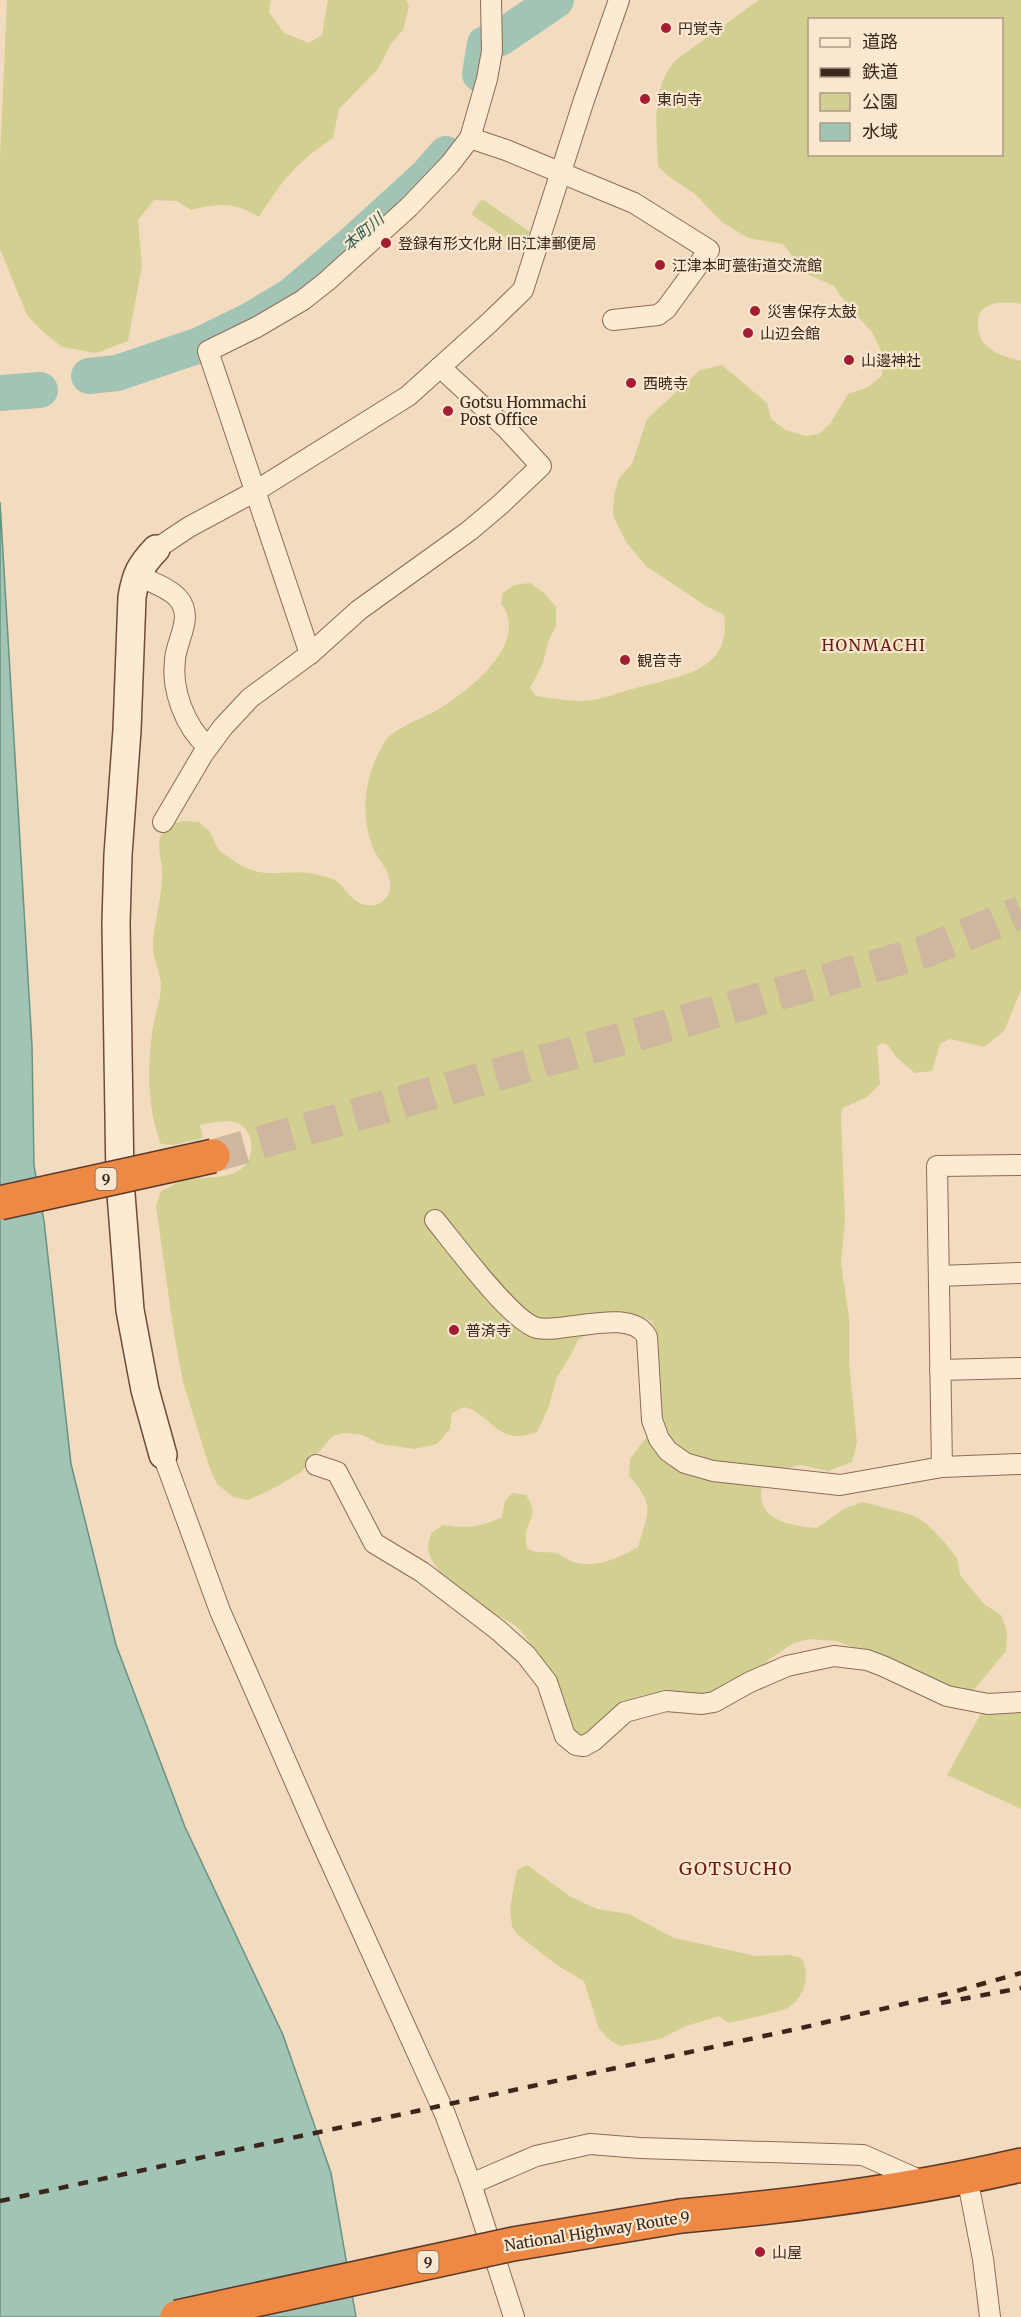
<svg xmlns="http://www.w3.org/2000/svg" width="1021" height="2317" viewBox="0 0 1021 2317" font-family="Merriweather,'Noto Sans JP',serif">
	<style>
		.green { fill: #d2d091; fill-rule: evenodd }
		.water { fill: #a2c4b5; stroke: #689382; stroke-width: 1.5 }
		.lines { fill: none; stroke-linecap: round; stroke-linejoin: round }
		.river { stroke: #a2c4b5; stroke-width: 36 }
		.highway-tunnel { stroke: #ceb79e; stroke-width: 33; stroke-dasharray: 33 16; stroke-linecap: butt }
		.street-casing { stroke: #8e6a55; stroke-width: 22 }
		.secondary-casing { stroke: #6f4b38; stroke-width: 30 }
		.highway-casing { stroke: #5b392a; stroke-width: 36 }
		.street { stroke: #fdead3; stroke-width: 20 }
		.secondary { stroke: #fdead3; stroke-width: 27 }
		.highway { stroke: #ed8945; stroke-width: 33 }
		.rail { stroke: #3b261b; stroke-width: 4.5; stroke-dasharray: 10 10; stroke-linecap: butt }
		.highway-bridge-casing { stroke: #5b392a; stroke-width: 36; stroke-linecap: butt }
		.highway-bridge { stroke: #ed8945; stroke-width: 33 }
		.poi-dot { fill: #a41e33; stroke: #f9e7cf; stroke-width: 2 }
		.labels { text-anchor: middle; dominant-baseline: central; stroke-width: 4.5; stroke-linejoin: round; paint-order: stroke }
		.shield { fill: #f9e7cf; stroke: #746051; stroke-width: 1.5 }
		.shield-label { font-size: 14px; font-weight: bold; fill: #3b261b }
		.poi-label { font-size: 15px; fill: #3b261b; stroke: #f9e7cf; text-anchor: start }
		.street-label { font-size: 15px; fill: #3b261b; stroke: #f9e7cf }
		.water-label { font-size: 16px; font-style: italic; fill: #295d51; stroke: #f9e7cf }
		.neighbourhood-label { font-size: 16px; letter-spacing: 1.5px; fill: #6d1a15; stroke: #f9e7cf }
		.quarter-label { font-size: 18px; letter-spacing: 1.5px; fill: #6d1a15; stroke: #f9e7cf }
	</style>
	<rect width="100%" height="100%" fill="#f3dbbf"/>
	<g class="green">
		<path d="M7,0H271L269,12L284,33L309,43L322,35L328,0H406L409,6L403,30L390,45L378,69L339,109L333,138C296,163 283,179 259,217C235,202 218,203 191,210L177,201L154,200L138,220L142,266L128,341L96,353L62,347L42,331L27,315L0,249V159Z"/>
		<path d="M759,0H1021V304C1003,301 977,300 978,325C978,330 980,339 983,342C993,354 1007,357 1021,361V990L1004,1031L984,1047L950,1039L940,1044L932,1071L915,1073L896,1057L888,1045L882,1043L877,1046L880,1084L867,1097L843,1108L841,1113L845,1221L841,1263L849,1317V1362L857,1443L852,1462L828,1471L800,1465L766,1473C764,1480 760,1490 761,1497C763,1523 797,1526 817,1528L845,1508L863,1502L912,1515L926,1523L940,1537L957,1558L960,1575L984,1604L1001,1615L1007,1632L1006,1651L972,1692L945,1685L908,1666L836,1641L809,1639L792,1644L768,1660L744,1680L727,1683L698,1699L687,1698L575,1742C559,1705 547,1663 521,1631C514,1622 500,1618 490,1612C471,1600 429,1571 428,1547C428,1543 430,1537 431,1533L443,1525C468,1529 480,1527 502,1517L505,1501L512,1493L526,1495C536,1511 533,1512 527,1528C525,1534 526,1542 527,1548C536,1555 548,1550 558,1554C563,1556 566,1559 571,1561C593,1570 619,1558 638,1547C648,1511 656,1506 629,1476L630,1459L658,1422L657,1333L652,1321L628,1312L618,1316L578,1340L573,1351L557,1377L549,1406L537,1432C496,1447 494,1415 464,1407L452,1413L450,1429L437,1444L415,1449L380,1444L363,1435L343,1433L333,1436L301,1472L276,1487L248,1500L233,1497L217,1484L209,1466L183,1382L174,1334L156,1206L161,1191C168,1188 175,1183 182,1181C200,1175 225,1181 241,1169C256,1158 255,1129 237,1123C226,1119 211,1123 200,1125L203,1138L174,1145L161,1144C147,1109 147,1065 153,1027C155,1015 161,998 161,987C161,973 153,960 153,946C154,920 163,896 162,869C161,857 156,844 162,833C170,819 186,821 199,822C202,825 206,828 209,831C213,837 215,845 220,851C223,854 228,856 231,859C267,885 286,865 322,876C326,877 331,878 335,880C346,887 350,902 366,905C381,908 392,896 390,881C388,867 376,858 372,845C360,813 365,777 381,749C383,745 385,740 388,737C405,723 429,716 447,704C476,684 529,641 501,603L503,593L514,585L530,583L544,593L556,607V626L548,642L543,663L530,688L536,696C551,698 567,701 582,701C600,701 619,692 636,688C678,676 732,673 724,615L706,606L646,566L626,542L613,516L614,495L619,478L632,464L647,419L700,370L722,365L767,403L771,419L786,430L806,436L819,434L829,425L848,394L868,387L882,376L883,355L872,332L845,302L834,286L805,273L783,244L748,238L722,222L695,194L668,176L658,166C657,130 650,86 677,59ZM810,20H1002V154H810Z"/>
		<polygon points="482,199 530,232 520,248 471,214"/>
		<polygon points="984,1708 1021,1708 1021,1809 947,1775"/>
		<path d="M527,1865L571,1897L597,1909L629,1914L674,1938L756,1956L789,1955L801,1958C811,1973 805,1997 789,2007C782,2012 740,2020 729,2023L719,2016L686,2026L660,2039L621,2046L611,2041L599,2029L584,1981L558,1966L516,1933L512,1927L510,1908L517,1870Z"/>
	</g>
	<polygon class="water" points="0,502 32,1046 34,1166 44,1221 71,1464 116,1645 185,1827 283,2035 331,2173 356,2317 0,2317"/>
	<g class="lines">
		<g class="river">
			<polyline points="480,74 485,44 500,38 556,0"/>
			<polyline points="89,376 117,373 200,345 249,321 291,296 349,247 428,175 446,154"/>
			<polyline points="0,393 40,390"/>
		</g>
		<polyline class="highway-tunnel" points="213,1156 924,952 1021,912"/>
		<defs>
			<g id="street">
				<polyline points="470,138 506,150 634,203 709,250 666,309 658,315 613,320"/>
				<polyline points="156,549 189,527 254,492 408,396 489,323 523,290 584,100 619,0"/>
				<path d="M136,575C149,581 167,587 177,597C195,616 177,638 175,659C171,690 185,727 208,747"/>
				<polyline points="310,654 208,351 257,327 303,300 327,281 409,207 450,164 470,138 487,79 492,51 491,0"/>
				<polyline points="163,822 203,754 223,727 250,698 310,654 359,610 469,531 501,504 541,466 507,429 440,367"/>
				<path d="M435,1220C454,1243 512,1322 537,1328C564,1334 631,1306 647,1337L652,1420L659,1439L668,1451L685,1463L713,1471L840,1485L942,1467L1021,1464"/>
				<polyline points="939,1276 1021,1273"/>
				<polyline points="940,1370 1021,1368"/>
				<polyline points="163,1455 220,1611 317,1832 445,2114 471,2184 514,2317"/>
				<polyline points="316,1465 337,1472 374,1543 422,1572 498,1630 526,1655 547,1682 565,1736 576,1745 584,1746 593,1741 625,1712 666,1701 702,1704 714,1702 750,1682 787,1666 834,1656 867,1660 883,1666 947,1696 988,1704 1021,1702"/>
				<polyline points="942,1467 937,1166 1021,1165"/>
				<polyline points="967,2177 983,2259 990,2317"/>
				<polyline points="471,2184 536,2156 590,2144 640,2148 863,2155 926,2183"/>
			</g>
			<path id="secondary" d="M156,549C140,566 136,574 132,597L127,730L118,855L116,923L120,1181L130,1310L145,1390L163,1455"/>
			<path id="highway" d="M681,2216C795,2206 909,2191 1021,2165"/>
		</defs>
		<use href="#street" class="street-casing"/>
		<use href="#secondary" class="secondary-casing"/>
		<use href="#highway" class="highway-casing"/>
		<use href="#street" class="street"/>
		<use href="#secondary" class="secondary"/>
		<use href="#highway" class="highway"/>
		<g class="rail">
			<polyline points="941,2003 1021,1988"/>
			<polyline points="0,2201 801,2028 946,1994 1021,1973"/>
		</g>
		<defs>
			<g id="highway-bridge">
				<polyline points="0,1203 213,1156"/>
				<polyline points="177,2317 513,2244 681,2216"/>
			</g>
		</defs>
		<use href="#highway-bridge" class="highway-bridge-casing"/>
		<use href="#highway-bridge" class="highway-bridge"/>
	</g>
	<g class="poi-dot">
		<circle cx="666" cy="28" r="6"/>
		<circle cx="645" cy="99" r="6"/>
		<circle cx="386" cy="243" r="6"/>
		<circle cx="660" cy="265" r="6"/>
		<circle cx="755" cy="311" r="6"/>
		<circle cx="748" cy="333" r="6"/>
		<circle cx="849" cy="360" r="6"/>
		<circle cx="631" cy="383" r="6"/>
		<circle cx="448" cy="411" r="6"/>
		<circle cx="625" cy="660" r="6"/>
		<circle cx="454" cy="1330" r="6"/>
		<circle cx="760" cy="2252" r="6"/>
	</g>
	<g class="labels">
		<g class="shield">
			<rect x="95.5" y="1168" width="21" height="22" rx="4.5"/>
			<rect x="417.5" y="2251" width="21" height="22" rx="4.5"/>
		</g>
		<g class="shield-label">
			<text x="106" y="1179">9</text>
			<text x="428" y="2262">9</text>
		</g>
		<g class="poi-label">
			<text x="678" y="28">円覚寺</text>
			<text x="657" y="99">東向寺</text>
			<text x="398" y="243">登録有形文化財 旧江津郵便局</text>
			<text x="672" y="265">江津本町甍街道交流館</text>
			<text x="767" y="311">災害保存太鼓</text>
			<text x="760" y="333">山辺会館</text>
			<text x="861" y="360">山邊神社</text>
			<text x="643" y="383">西暁寺</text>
			<text x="460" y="402">Gotsu Hommachi<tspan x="460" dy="17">Post Office</tspan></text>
			<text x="637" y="660">観音寺</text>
			<text x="466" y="1330">普済寺</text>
			<text x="772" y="2252">山屋</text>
		</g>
		<g class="street-label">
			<text transform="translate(597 2231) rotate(-9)">National Highway Route 9</text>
		</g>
		<g class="water-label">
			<text transform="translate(363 232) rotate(-41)">本町川</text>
		</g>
		<g class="neighbourhood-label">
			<text x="874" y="645">HONMACHI</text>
		</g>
		<g class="quarter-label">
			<text x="736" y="1868">GOTSUCHO</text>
		</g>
	</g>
	<rect x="808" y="18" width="195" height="138" fill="#f9e7cf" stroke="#ad9a87" stroke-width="1.5"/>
	<rect x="820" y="38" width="30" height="9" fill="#fdead3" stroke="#ad9a87" stroke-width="1.5"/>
	<text x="862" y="48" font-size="18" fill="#3b261b">道路</text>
	<rect x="820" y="68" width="30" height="9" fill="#3b261b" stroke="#ad9a87" stroke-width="1.5"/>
	<text x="862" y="78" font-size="18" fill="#3b261b">鉄道</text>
	<rect x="820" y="93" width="30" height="18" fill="#d2d091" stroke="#ad9a87" stroke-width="1.5"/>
	<text x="862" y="108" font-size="18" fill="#3b261b">公園</text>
	<rect x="820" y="123" width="30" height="18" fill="#a2c4b5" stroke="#ad9a87" stroke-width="1.5"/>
	<text x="862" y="138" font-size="18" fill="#3b261b">水域</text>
</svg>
